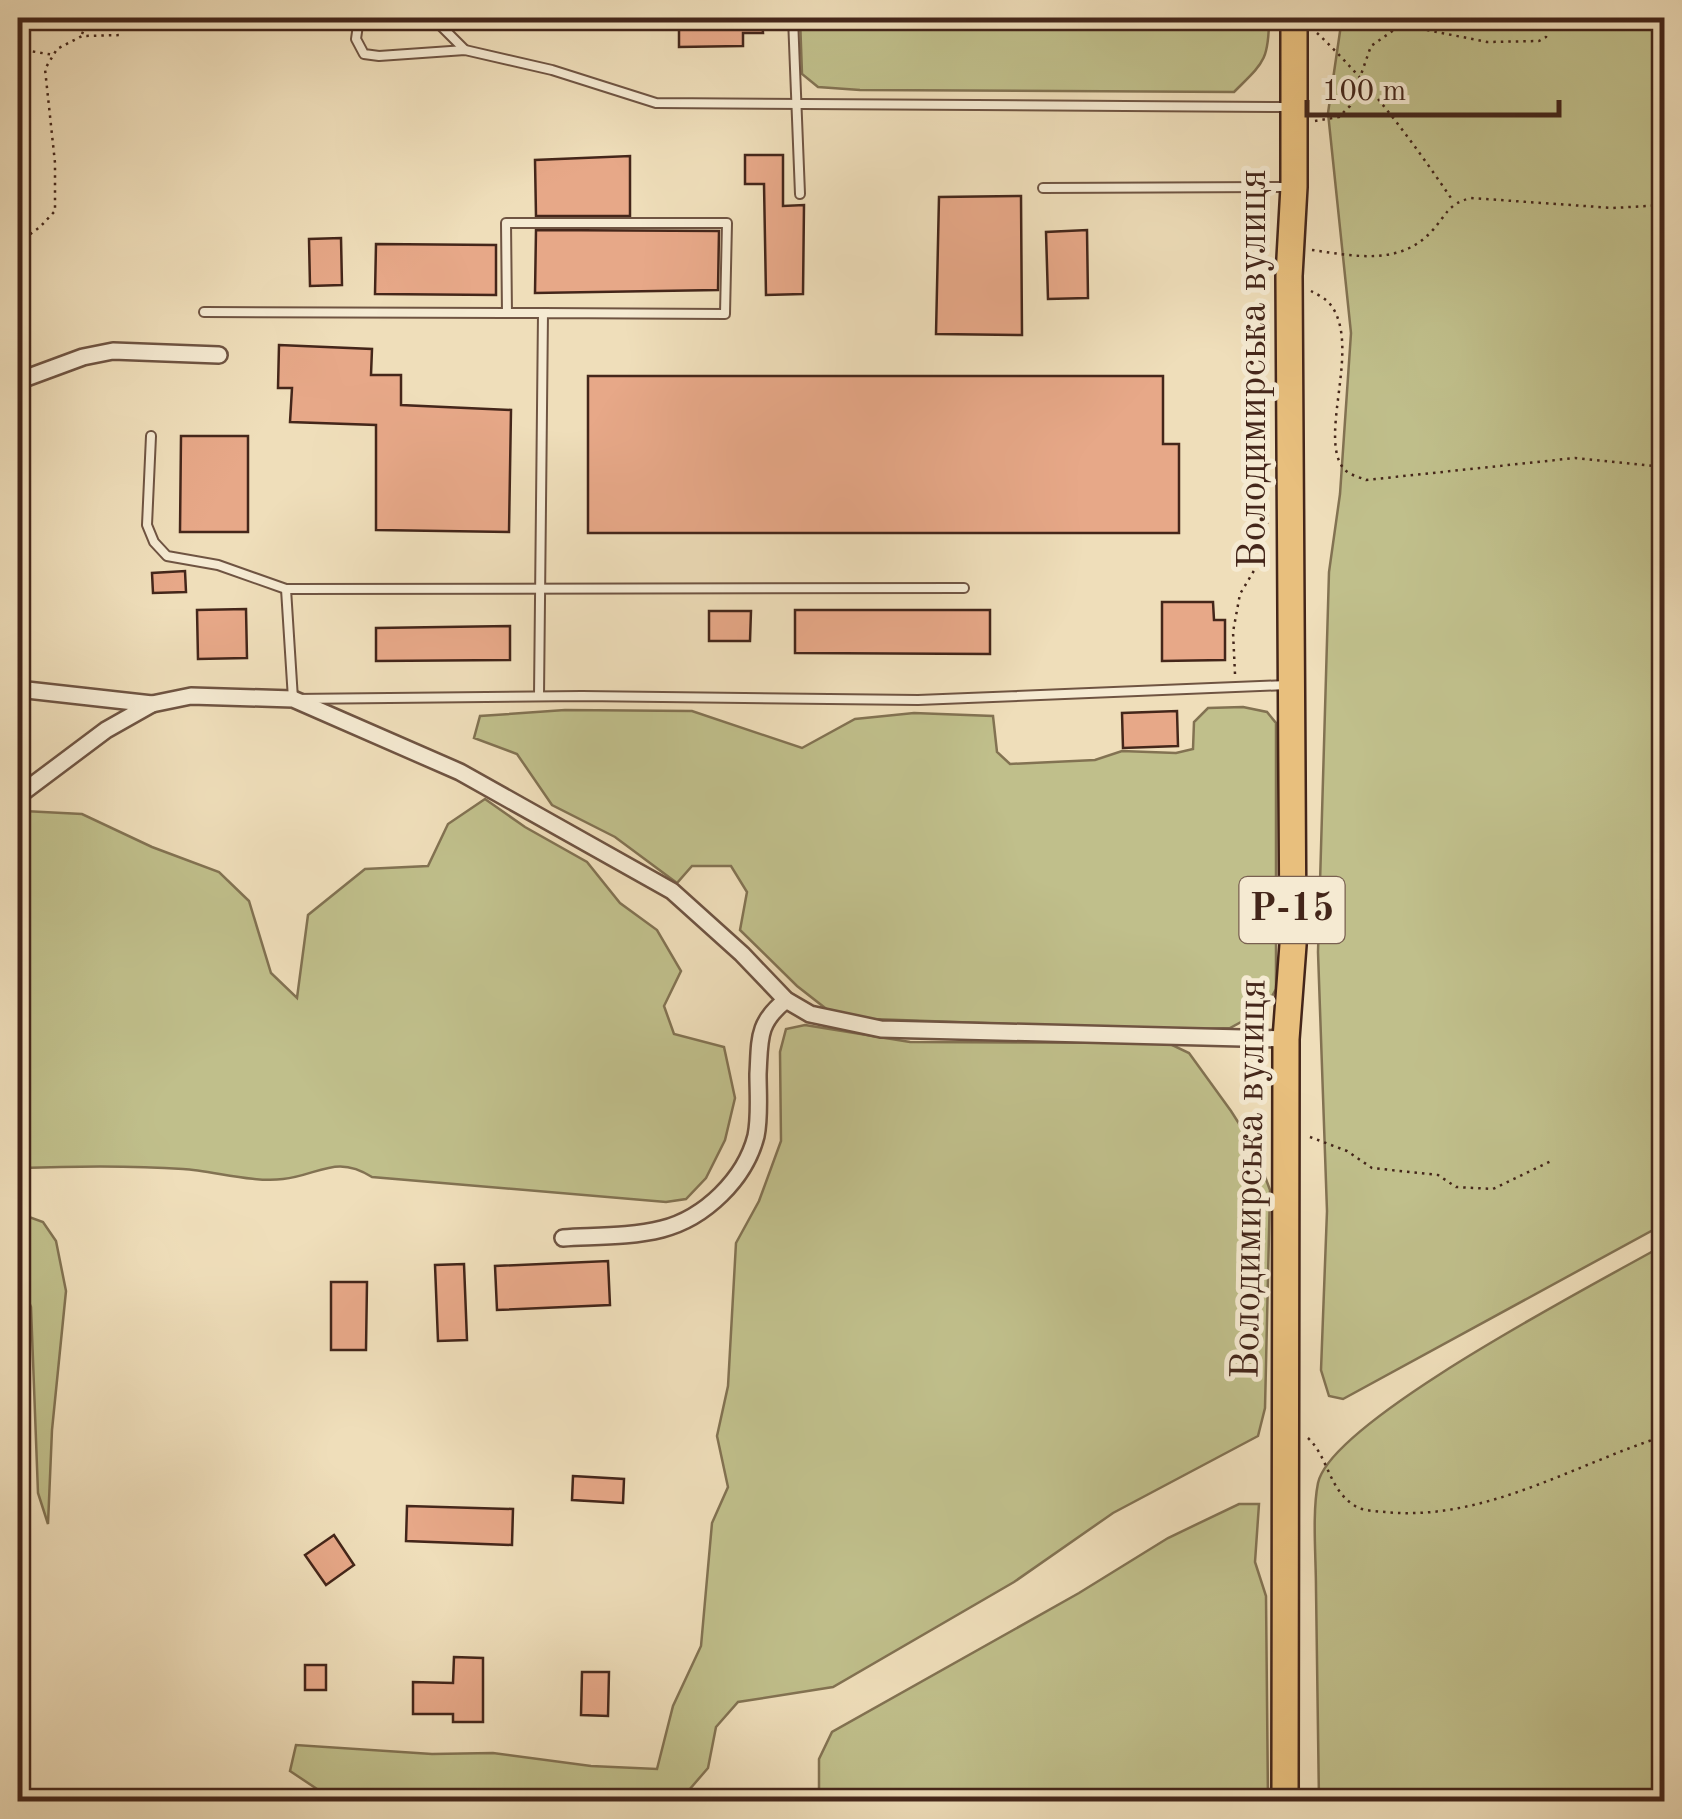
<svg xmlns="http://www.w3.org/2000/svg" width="1682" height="1819" viewBox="0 0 1682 1819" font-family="'Old Standard TT',serif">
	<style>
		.green { fill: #c0bf8b; stroke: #827252; stroke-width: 2.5 }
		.building { fill: #e7a888; stroke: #44261a; stroke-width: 2.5 }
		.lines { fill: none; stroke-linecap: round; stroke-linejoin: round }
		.service-casing { stroke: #6f5442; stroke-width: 12 }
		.minor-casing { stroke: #6f5442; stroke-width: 20 }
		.primary-casing { stroke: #44261a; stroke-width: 30 }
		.path { stroke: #44261a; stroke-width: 2.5; stroke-dasharray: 2.5 5; stroke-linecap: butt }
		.service { stroke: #f5ead2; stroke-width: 8 }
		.minor { stroke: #f5ead2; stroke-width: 15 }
		.primary { stroke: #e8bf7d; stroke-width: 25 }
		.labels { text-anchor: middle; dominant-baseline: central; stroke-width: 10; stroke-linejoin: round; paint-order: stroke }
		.shield { fill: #f5ead2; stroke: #796151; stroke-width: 2.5 }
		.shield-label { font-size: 38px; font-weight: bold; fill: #44261a }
		.street-label { font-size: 40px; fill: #44261a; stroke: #f5ead2 }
	</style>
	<rect width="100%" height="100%" fill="#efdeba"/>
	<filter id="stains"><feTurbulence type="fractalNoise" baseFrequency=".002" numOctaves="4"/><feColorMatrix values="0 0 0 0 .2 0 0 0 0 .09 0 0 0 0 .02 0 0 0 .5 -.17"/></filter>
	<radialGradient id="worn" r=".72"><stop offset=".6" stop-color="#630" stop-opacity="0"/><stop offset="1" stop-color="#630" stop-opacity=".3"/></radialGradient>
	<g class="green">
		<path d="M800,18H1269C1269,61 1263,63 1234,92L860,90L818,87L802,74Z"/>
		<polygon points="1342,18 1664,18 1664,1224 1343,1399 1329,1396 1321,1370 1327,1211 1318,952 1329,572 1340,494 1351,333 1328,113"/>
		<polygon points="1243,707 1267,712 1276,723 1276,989 1265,1009 1230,1028 1174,1030 872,1019 829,1011 797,986 740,930 747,892 731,866 692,866 677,883 615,837 552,805 517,754 474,738 480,716 565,710 692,711 802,748 855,719 914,713 993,716 997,752 1010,764 1095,760 1122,751 1176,753 1193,749 1194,722 1208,708"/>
		<path d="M485,799L525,827L587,862L620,903L657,930L681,971L664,1006L674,1034L724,1047L735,1098L725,1140L706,1178L686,1199L666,1202L372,1177C336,1154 319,1175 283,1179C254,1183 213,1171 183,1169C128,1165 74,1166 19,1168L18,817L24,811L82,814L152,847L219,872L249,901L271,973L297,998L308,915L365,869L428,866L448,824Z"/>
		<polygon points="805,1025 910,1042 1168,1043 1189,1053 1231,1111 1254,1147 1270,1190 1265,1408 1258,1436 1113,1513 1014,1582 833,1687 738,1702 716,1727 708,1768 689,1790 666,1801 335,1801 290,1771 296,1745 432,1754 493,1753 591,1766 657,1769 673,1706 701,1646 712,1523 728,1487 717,1436 728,1386 736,1243 759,1201 781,1141 780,1052 786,1029"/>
		<polygon points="18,1213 43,1222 56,1241 66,1291 52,1430 48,1524 38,1493 31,1307 18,1275"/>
		<path d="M1664,1245V1801H1319C1318,1731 1317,1660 1316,1589C1316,1557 1312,1513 1318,1483C1331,1420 1601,1281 1664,1245Z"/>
		<polygon points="1239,1504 1259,1504 1255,1562 1266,1596 1268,1801 819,1801 819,1759 832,1732 1079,1593 1168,1538"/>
	</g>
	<g class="building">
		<polygon points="679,18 762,18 763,33 743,33 743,46 679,47"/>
		<polygon points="745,155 783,155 783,206 804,205 803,294 766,295 764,184 745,184"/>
		<polygon points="630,156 630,216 536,216 535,160"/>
		<polygon points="1021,196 1022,335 936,334 939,197"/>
		<polygon points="536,230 719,231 718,290 535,293"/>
		<polygon points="1087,230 1088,298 1048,299 1046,232"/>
		<polygon points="341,238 342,285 310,286 309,239"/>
		<polygon points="376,244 496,245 496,295 375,294"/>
		<polygon points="279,345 372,349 371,375 401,375 401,405 511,410 509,532 376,530 376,425 290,422 292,388 278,388"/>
		<polygon points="588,376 1163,376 1163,444 1179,444 1179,533 588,533"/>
		<polygon points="181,436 248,436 248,532 180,532"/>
		<polygon points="185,571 186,592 153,593 152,573"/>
		<polygon points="1162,602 1213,602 1214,620 1225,620 1225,660 1162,661"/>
		<polygon points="246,609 247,658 198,659 197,610"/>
		<polygon points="795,610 990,610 990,654 795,653"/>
		<polygon points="709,611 751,611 750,641 709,641"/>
		<polygon points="510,626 510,660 376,661 376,628"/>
		<polygon points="1177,711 1178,746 1123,748 1122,713"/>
		<polygon points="608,1261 610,1305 497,1310 495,1266"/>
		<polygon points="464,1264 467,1340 438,1341 435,1265"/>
		<polygon points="331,1282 367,1282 366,1350 331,1350"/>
		<polygon points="573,1476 624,1479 623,1503 572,1500"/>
		<polygon points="407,1506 513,1509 512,1545 406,1541"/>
		<polygon points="334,1535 354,1565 326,1585 305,1555"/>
		<polygon points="454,1657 483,1658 483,1722 453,1722 453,1714 413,1714 413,1682 453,1683"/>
		<rect x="305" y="1665" width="21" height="25"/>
		<polygon points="582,1672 609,1672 608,1716 581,1715"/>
	</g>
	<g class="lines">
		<defs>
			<g id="service">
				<polyline points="359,18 356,39 364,54 379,56 465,50 552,70 656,103 1289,107"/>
				<polyline points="433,18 465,50"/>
				<polyline points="793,18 800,194"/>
				<polyline points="1043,188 1289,187"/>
				<polyline points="204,312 507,313 506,223 727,223 725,314 543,313 539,696"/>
				<polyline points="507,313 543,313"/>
				<polyline points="151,436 147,525 154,542 167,556 218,565 286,589 964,588"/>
				<polyline points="286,589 293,699 582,696 918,700 1287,685"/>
			</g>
			<g id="minor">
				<polyline points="18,381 83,357 113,351 219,355"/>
				<polyline points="18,689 152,704 191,696 293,699 460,772 672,891 742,954 786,1000 810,1014 881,1029 1286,1039"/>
				<polyline points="18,796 106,730 152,704"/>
				<path d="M563,1238C595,1236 631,1237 662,1229C705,1218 745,1179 756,1136C760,1117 758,1094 758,1074C760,1039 757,1023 786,1000"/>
			</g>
			<polyline id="primary" points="1285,1802 1286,1039 1293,945 1289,276 1294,187 1294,18"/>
		</defs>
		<use href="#service" class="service-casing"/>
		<use href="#minor" class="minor-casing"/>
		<use href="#primary" class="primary-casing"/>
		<g class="path">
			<path d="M1317,33C1369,82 1413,142 1453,201"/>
			<polyline points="82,34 89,18"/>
			<polyline points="18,49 54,55"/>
			<polyline points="1315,121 1339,117 1350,106 1371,46 1394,30 1412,27 1487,42 1539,41 1546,37 1548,18"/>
			<polyline points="18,243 40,227 55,211 55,163 45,69 57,49 82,36 122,35"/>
			<path d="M1312,250C1354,256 1399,266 1431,232C1447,215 1447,204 1471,198L1613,208L1664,205"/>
			<path d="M1311,291C1317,294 1326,299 1330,304C1363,345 1316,440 1345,470C1350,475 1359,477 1366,480L1575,458L1664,467"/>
			<polyline points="1235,674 1233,632 1240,594 1264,554 1268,515"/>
			<polyline points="1310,1137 1347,1151 1372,1168 1438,1175 1456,1187 1493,1189 1551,1161"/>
			<path d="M1308,1438C1329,1458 1328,1489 1355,1506C1363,1511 1375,1511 1385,1512C1483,1522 1573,1465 1664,1436"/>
		</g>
		<use href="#service" class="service"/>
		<use href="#minor" class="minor"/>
		<use href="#primary" class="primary"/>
	</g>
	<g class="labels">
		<rect class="shield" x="1239.5" y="877" width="105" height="66" rx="8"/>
		<g class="shield-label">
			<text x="1292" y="910">Р-15</text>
		</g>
		<g class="street-label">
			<text transform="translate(1255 369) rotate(-90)">Володимирська вулиця</text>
			<text transform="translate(1251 1179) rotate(-89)">Володимирська вулиця</text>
		</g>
	</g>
	<rect width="1682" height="1819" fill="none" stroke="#efdeba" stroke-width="60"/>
	<rect x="20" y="20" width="1642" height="1779" fill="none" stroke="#44261a" stroke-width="5"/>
	<rect x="30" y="30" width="1622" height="1759" fill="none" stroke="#44261a" stroke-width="2.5"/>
	<path d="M1307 100v15h252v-15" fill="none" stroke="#44261a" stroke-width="5"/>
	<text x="1322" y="100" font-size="30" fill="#44261a" stroke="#f5ead2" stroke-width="8" paint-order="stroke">100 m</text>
	<rect width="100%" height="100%" filter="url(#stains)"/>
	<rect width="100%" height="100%" fill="url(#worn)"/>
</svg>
